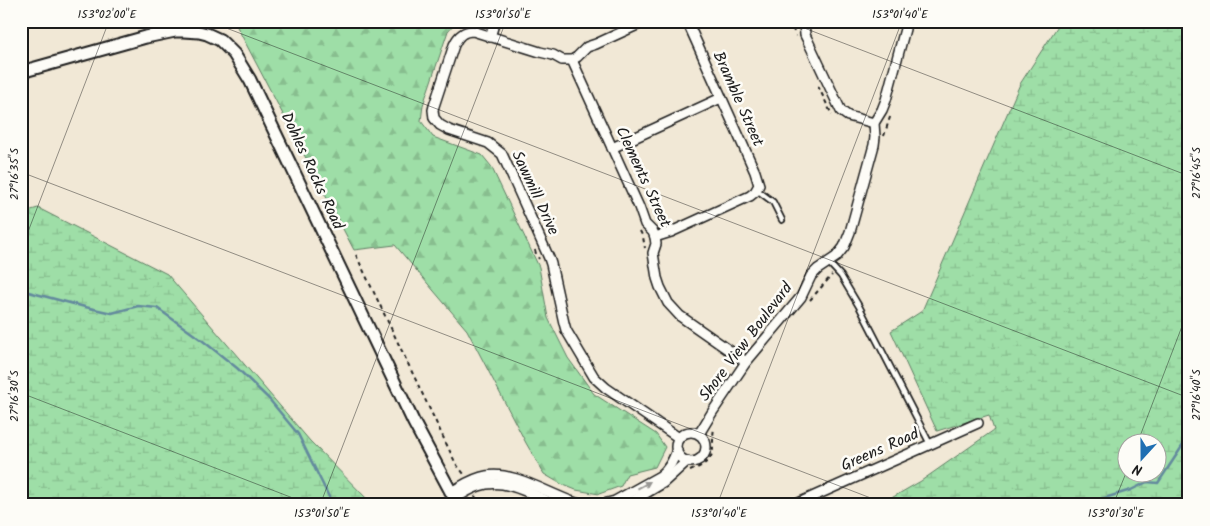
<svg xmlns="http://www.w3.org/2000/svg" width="1210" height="526" viewBox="0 0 1210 526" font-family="Kalam,sans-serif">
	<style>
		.forest { fill: url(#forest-firs); stroke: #5d7d62 }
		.wetland { fill: url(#wetland-marsh); stroke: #5d7d62; fill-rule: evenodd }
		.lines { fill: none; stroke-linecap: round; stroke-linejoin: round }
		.stream { stroke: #638a9d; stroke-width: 2.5 }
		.service-casing { stroke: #1c1c1c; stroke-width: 8 }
		.minor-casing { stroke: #1c1c1c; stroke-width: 12 }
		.tertiary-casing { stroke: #1c1c1c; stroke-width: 15 }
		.path { stroke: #1c1c1c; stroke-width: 2; stroke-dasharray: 4 4; stroke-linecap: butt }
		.service { stroke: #fdfcf7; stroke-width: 4.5 }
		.minor { stroke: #fdfcf7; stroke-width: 9 }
		.tertiary { stroke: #fdfcf7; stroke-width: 11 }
		.oneway { fill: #989794 }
		.ticks { fill: none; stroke: #1c1c1c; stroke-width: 1; stroke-opacity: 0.45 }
		.labels { text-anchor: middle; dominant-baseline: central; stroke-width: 5; stroke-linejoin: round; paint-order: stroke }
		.street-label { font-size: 16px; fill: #1c1c1c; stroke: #fdfcf7 }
		.neatline { fill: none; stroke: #1c1c1c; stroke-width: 2 }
		.ticks-label { font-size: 12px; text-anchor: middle; fill: #1c1c1c }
	</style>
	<defs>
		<pattern id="forest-firs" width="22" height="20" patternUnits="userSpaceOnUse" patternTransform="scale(1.25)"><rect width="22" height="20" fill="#9edea7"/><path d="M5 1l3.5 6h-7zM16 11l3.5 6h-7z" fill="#88be8f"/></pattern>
		<pattern id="wetland-marsh" width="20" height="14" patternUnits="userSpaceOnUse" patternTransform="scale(1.25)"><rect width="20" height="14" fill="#9edea7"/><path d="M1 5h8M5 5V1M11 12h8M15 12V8" fill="none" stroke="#88be8f"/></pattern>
	</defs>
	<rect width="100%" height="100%" fill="#f1e8d6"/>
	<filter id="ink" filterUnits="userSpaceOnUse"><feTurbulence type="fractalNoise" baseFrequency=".02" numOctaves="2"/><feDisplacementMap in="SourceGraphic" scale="10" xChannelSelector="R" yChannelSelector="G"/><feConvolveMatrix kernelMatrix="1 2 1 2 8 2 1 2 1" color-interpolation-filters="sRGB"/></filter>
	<g filter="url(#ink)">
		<polygon class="forest" points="234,21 460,21 454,24 448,31 423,105 421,121 433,137 482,155 491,166 539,267 548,318 568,358 594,394 656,434 665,447 655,467 627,474 621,486 599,494 576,490 561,484 544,474 526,443 467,330 395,245 354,250"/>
		<g class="wetland">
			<path d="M1061,21H1189V505H886L888,500L921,481L994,430L989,415L937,431L891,331L922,311L1020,84ZM1128,444H1158V474H1128Z"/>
			<polygon points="38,208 167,274 310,441 373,505 21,505 21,213"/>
		</g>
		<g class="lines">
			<g class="stream">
				<polyline points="21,290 85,307 112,313 138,306 157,308 203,341 237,368 269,399 298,434 333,505"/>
				<polyline points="1096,505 1098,500 1131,490 1147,482 1158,483 1189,436"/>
			</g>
			<defs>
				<g id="service">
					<polyline points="757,190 773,202 782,220"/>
					<polyline points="829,263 841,276 860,308 930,444"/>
				</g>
				<g id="minor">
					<path d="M646,21L596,44L587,47L577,57L572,60H562L553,55L540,52L473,31C463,31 458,36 454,45L434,106L433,110L434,118L440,125L449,130L488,143L502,154L549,258L551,264L564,323L566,330L594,377L606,388L679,438"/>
					<polyline points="804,21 805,35 807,39 841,111 848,116 874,123"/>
					<polyline points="490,37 495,21"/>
					<polyline points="572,60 639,207 645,224 653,232 655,237 656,244 653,253 657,278 660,287 668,303 680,316 746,362"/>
					<polyline points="612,148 721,98"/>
					<polyline points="655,237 671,232 750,196 755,192 759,185 755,172 687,21"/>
					<circle cx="691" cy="447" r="15"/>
					<polyline points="699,434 713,411 746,362 801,297 811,276 818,269 836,257 844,247 850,232 874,145 875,137 874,123 882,110 886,100 905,29 905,21"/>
					<path d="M451,492C462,486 473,478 486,476C515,470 554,498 583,505"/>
					<path d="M455,499C462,494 470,489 479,486C505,477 533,495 556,505"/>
					<path d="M600,505L615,501L660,476C669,469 673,461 677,450"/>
					<polyline points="626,505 663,483 687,461"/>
					<polyline points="794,505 978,423"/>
				</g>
				<polyline id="tertiary" points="21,72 146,37 175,31 184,31 199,32 207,34 220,40 234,54 250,80 414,423 458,505"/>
			</defs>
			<use href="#service" class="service-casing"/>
			<use href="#minor" class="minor-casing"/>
			<use href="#tertiary" class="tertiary-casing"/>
			<g class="path">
				<polyline points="789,21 796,36"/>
				<polyline points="914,27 916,21"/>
				<polyline points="818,86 832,115"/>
				<polyline points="884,136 891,114"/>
				<polyline points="640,231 643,237 645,248"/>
				<polyline points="535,250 536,254 539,259"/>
				<polyline points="356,255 456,464 464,474"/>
				<polyline points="810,300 832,275"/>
				<path d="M690,471C702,466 714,461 713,445C713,439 713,434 714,428"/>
				<polyline points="475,496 479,505"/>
			</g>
			<use href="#service" class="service"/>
			<use href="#minor" class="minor"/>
			<use href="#tertiary" class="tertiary"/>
		</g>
		<defs><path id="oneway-solid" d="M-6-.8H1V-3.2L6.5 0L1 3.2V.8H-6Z" transform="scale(1.25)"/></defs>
		<use class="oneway" href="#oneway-solid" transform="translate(644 485) rotate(-29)"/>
	</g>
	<path class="ticks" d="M208,21L1189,398M786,21L1189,176M21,172L889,505M21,250L109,21M21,393L311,505M1137,444L1189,308M320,505L506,21M717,505L902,21M1113,505L1128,468"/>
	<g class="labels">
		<g class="street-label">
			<text transform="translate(738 99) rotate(66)">Bramble Street</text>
			<text transform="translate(312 171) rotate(65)">Dohles Rocks Road</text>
			<text transform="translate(643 177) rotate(65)">Clements Street</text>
			<text transform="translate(535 193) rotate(65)">Sawmill Drive</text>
			<text transform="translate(746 342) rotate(-53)">Shore View Boulevard</text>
			<text transform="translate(880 450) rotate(-24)">Greens Road</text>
		</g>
	</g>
	<rect width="1210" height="526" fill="none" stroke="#fdfcf7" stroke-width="55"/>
	<g transform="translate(1142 458) rotate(201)"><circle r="24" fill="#fdfcf7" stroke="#a3a29f"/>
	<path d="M0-4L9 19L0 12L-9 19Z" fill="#1f6fb2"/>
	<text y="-8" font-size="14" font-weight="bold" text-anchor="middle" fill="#1c1c1c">N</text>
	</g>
	<rect x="28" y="28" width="1154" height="470" class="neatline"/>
	<g class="ticks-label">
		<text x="107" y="18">153°02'00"E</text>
		<text x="503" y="18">153°01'50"E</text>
		<text x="900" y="18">153°01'40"E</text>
		<text transform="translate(1196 173) rotate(-90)" y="4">27°16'45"S</text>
		<text transform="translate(14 174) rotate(-90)" y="4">27°16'35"S</text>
		<text transform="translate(1196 395) rotate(-90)" y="4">27°16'40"S</text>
		<text transform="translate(14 396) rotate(-90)" y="4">27°16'30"S</text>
		<text x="322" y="517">153°01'50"E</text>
		<text x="719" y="517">153°01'40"E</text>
		<text x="1116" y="517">153°01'30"E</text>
	</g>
</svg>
